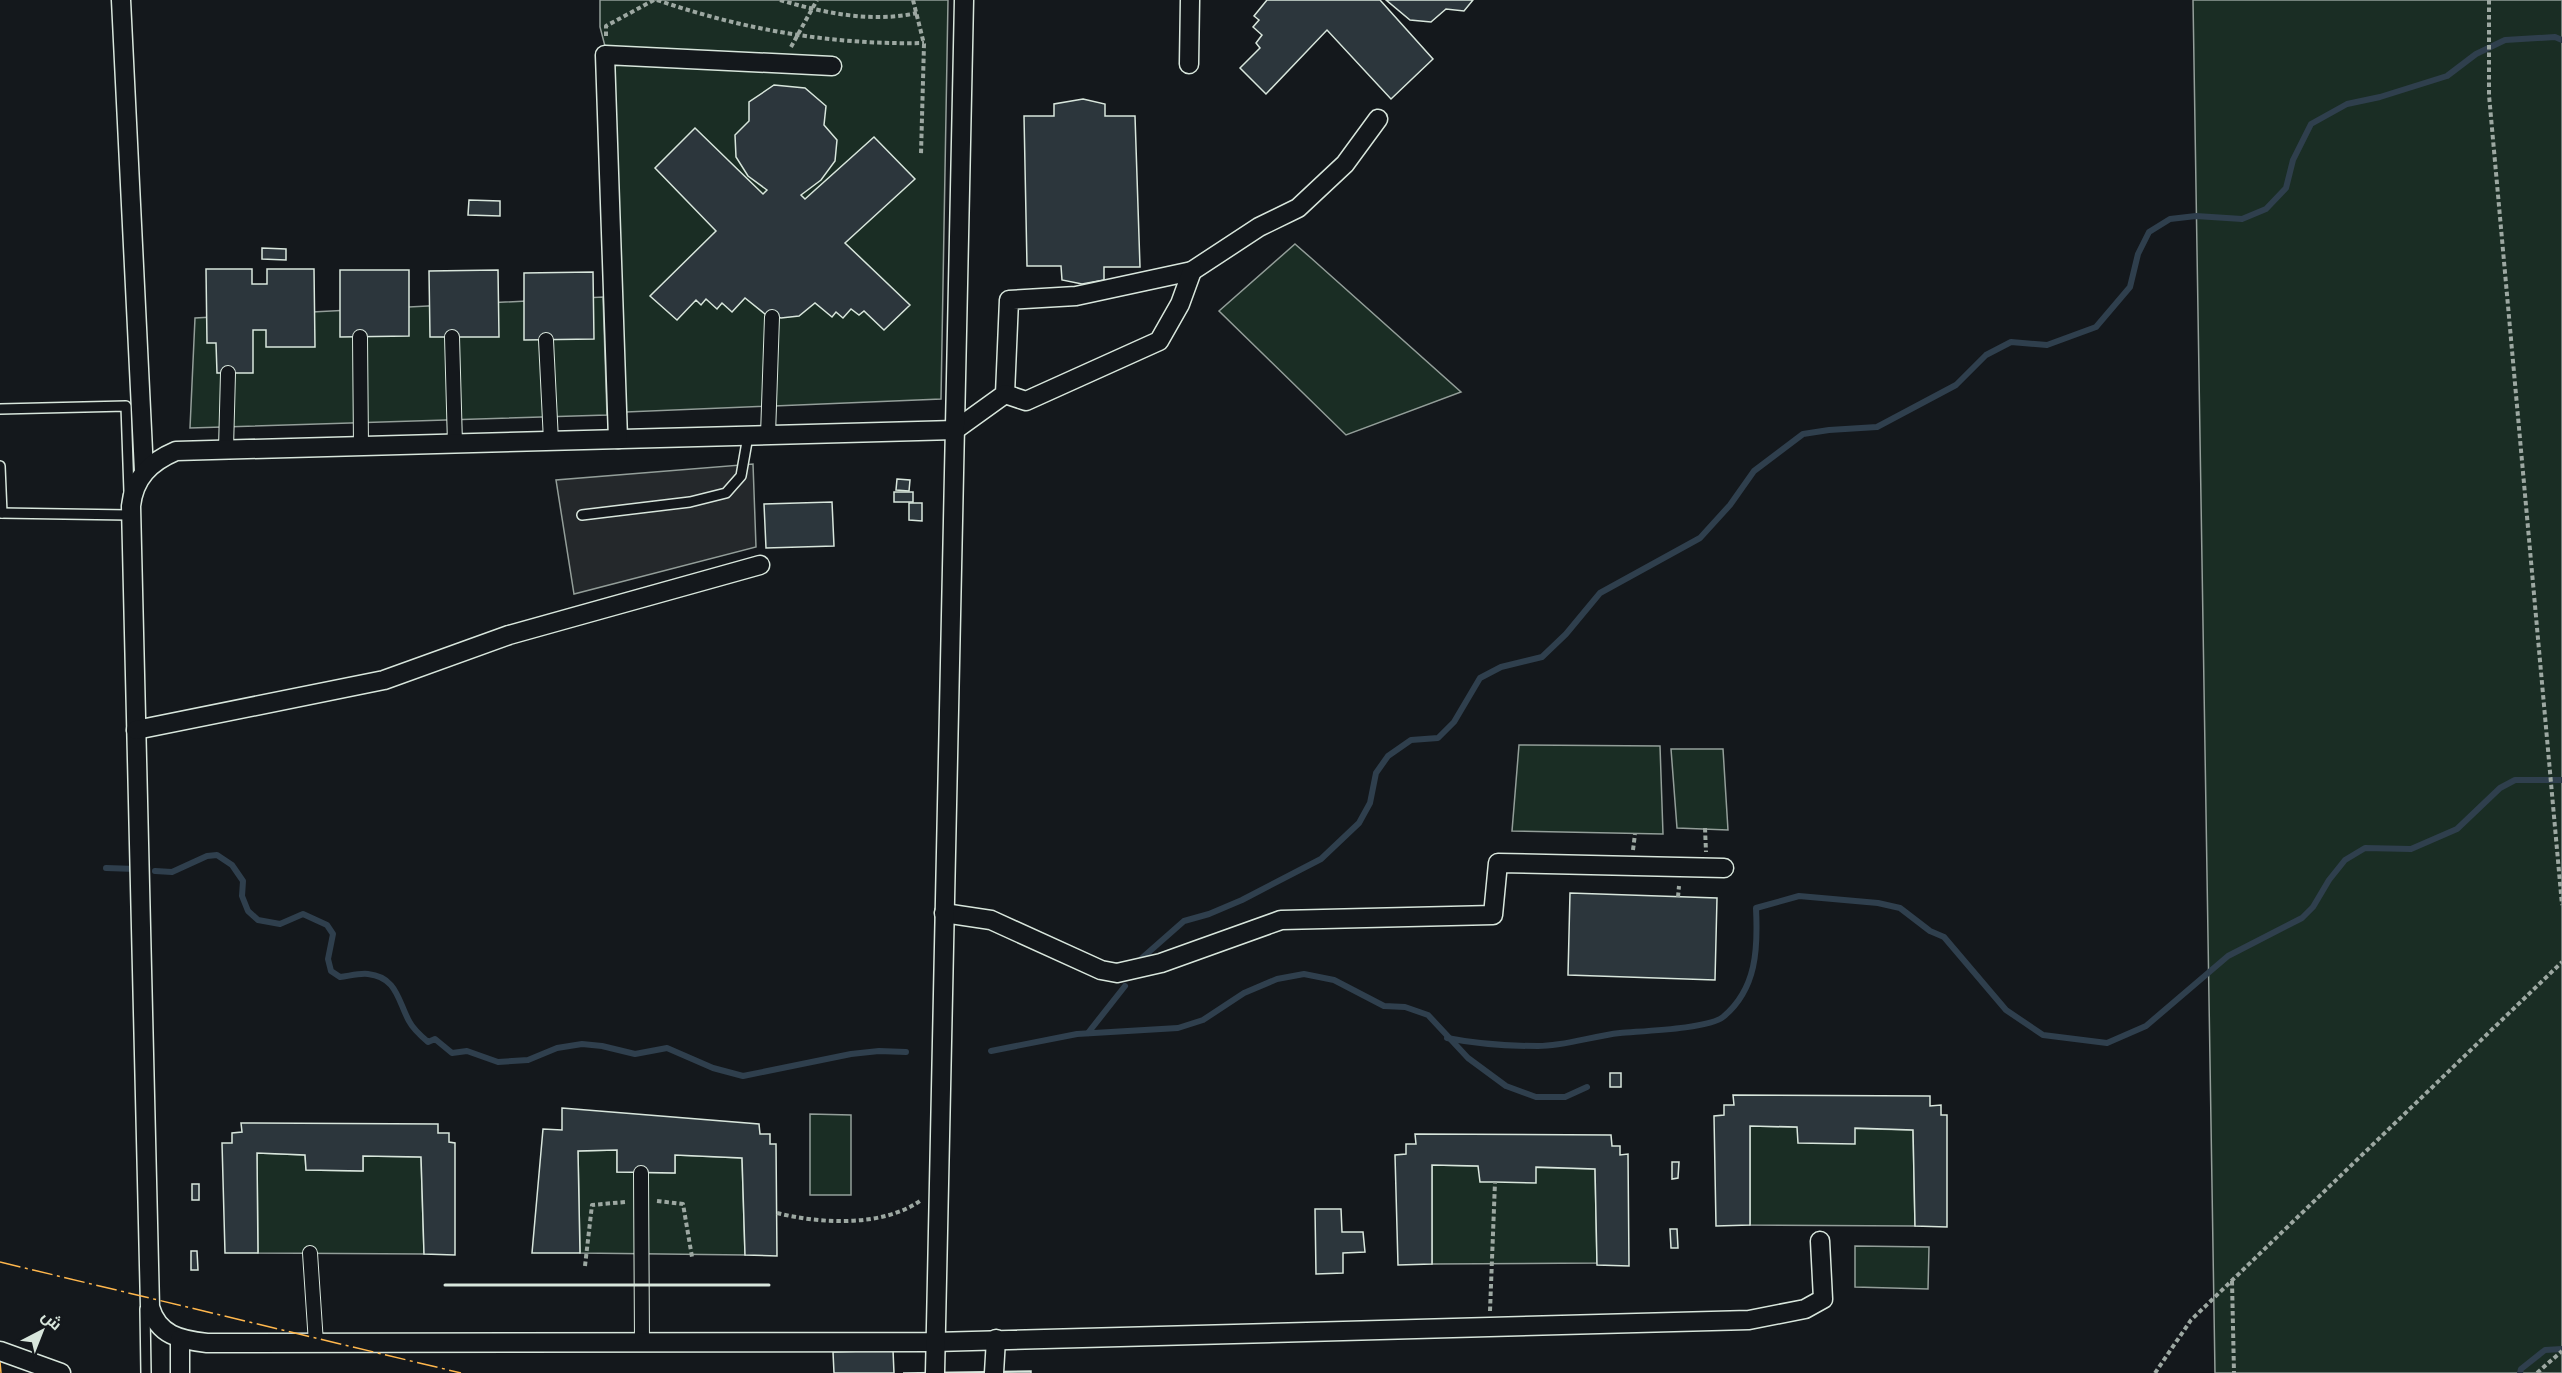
<svg xmlns="http://www.w3.org/2000/svg" width="2562" height="1373" viewBox="0 0 2562 1373" font-family="Cabin,Cairo,sans-serif">
	<style>
		.green { fill: #1a2d24; stroke: #939e99; stroke-width: 1.5 }
		.parking { fill: #24282b; stroke: #939e99; stroke-width: 1.5 }
		.lines { fill: none; stroke-linecap: round; stroke-linejoin: round }
		.stream { stroke: #2f3f4d; stroke-width: 6 }
		.building { fill: #2c363c; stroke: #d8e6dc; stroke-width: 1.5 }
		.service-casing { stroke: #d8e6dc; stroke-width: 12 }
		.pedestrian-casing { stroke: #d8e6dc; stroke-width: 16 }
		.minor-casing { stroke: #d8e6dc; stroke-width: 21 }
		.path { stroke: #9da8a2; stroke-width: 4; stroke-dasharray: 4.5 3; stroke-linecap: butt }
		.service { stroke: #14181c; stroke-width: 9 }
		.pedestrian { stroke: #14181c; stroke-width: 14 }
		.minor { stroke: #14181c; stroke-width: 18 }
		.wall { stroke: #d8e6dc; stroke-width: 3 }
		.power { stroke: #ffb74d; stroke-width: 1.5; stroke-dasharray: 21 4.5 3 4.5; stroke-linecap: butt }
	</style>
	<rect width="100%" height="100%" fill="#14181c"/>
	<g class="green">
		<polygon points="600,0 948,0 941,399 626,412 613,77 600,27"/>
		<polygon points="2193,0 2562,0 2562,1373 2215,1373"/>
		<polygon points="1295,244 1311,258 1461,392 1346,435 1219,311"/>
		<polygon points="603,297 607,415 190,428 195,318"/>
		<polygon points="1519,745 1660,746 1663,834 1512,831"/>
		<polygon points="1671,749 1723,749 1728,830 1677,828"/>
		<polygon points="810,1114 851,1115 851,1195 810,1195"/>
		<polygon points="1750,1126 1913,1130 1915,1226 1750,1225"/>
		<polygon points="617,1150 617,1172 675,1173 675,1155 742,1158 745,1255 580,1253 578,1151"/>
		<polygon points="257,1153 305,1155 306,1170 363,1171 363,1156 421,1157 424,1254 258,1253"/>
		<polygon points="1432,1165 1595,1169 1597,1263 1432,1264"/>
		<polygon points="1855,1246 1929,1247 1928,1289 1855,1287"/>
	</g>
	<polygon class="parking" points="753,464 756,547 574,594 556,480"/>
	<g class="lines">
		<g class="stream">
			<polyline points="106,868 136,869"/>
			<path d="M155,871L172,872L207,856L217,855L232,865L243,881L242,896L248,911L258,920L280,924L303,914L327,925L333,934L328,959L331,971L340,977C349,976 359,973 368,974C397,977 398,1001 409,1021C413,1029 421,1036 428,1042L435,1039L452,1053L467,1051L498,1062L528,1060L557,1048L582,1044L602,1046L635,1054L667,1048L713,1068L743,1076L851,1054L879,1051L906,1052"/>
			<polyline points="1142,958 1184,921 1209,914 1242,900 1321,859 1359,823 1370,803 1376,773 1388,756 1411,740 1438,738 1454,722 1480,678 1501,667 1542,657 1566,634 1600,593 1700,538 1730,505 1754,471 1803,434 1829,430 1877,427 1956,385 1986,355 2011,342 2047,345 2096,327 2130,287 2138,254 2149,232 2170,219 2196,216 2242,219 2266,209 2286,188 2293,160 2311,124 2347,104 2380,97 2447,76 2476,54 2505,40 2555,37 2562,40"/>
			<polyline points="1088,1033 1125,986"/>
			<path d="M1447,1038C1477,1044 1507,1046 1538,1046C1566,1046 1592,1036 1620,1033C1641,1031 1708,1029 1723,1017C1757,989 1758,948 1756,908L1799,896L1878,903L1900,908L1930,931L1944,937L2006,1010L2043,1035L2107,1043L2146,1026L2228,956L2302,918L2313,907L2329,880L2345,860L2365,848L2411,849L2457,829L2500,788L2515,780H2562"/>
			<polyline points="991,1051 1077,1034 1178,1028 1203,1020 1244,993 1277,979 1304,974 1334,980 1384,1006 1405,1007 1428,1015 1468,1058 1506,1086 1536,1097 1565,1097 1587,1087"/>
			<polyline points="2520,1373 2521,1369 2545,1350 2562,1349"/>
		</g>
	</g>
	<g class="building">
		<polygon points="1267,0 1380,0 1433,59 1391,99 1327,30 1266,94 1240,68 1260,48 1256,43 1262,35 1253,27 1259,20 1254,16"/>
		<polygon points="1386,0 1473,0 1464,11 1446,9 1431,22 1410,20"/>
		<polygon points="774,85 805,88 826,106 824,125 837,140 835,161 821,180 801,195 805,199 874,137 915,179 845,243 910,305 884,330 864,311 859,315 851,309 843,318 836,312 832,317 815,303 799,316 781,318 765,314 745,298 732,312 722,303 717,309 706,299 701,305 696,300 677,320 650,296 716,231 655,168 695,128 763,194 767,190 748,176 736,157 735,135 749,121 749,102"/>
		<polygon points="1083,99 1105,104 1105,116 1135,116 1140,267 1104,267 1104,280 1082,284 1062,280 1061,266 1027,266 1024,116 1054,116 1054,104"/>
		<polygon points="469,200 500,201 500,216 468,215"/>
		<polygon points="262,248 286,249 286,260 262,259"/>
		<polygon points="206,269 252,269 252,284 267,284 267,269 314,269 315,347 266,347 266,330 253,330 253,373 217,373 216,343 207,343"/>
		<polygon points="340,270 409,270 409,336 340,337"/>
		<polygon points="498,270 499,337 430,337 429,271"/>
		<polygon points="593,272 594,339 524,340 524,273"/>
		<polygon points="897,479 910,480 909,491 896,490"/>
		<rect x="894" y="492" width="19" height="10"/>
		<polygon points="832,502 834,546 766,548 764,504"/>
		<polygon points="909,503 922,503 922,521 909,520"/>
		<polygon points="1570,893 1717,898 1715,980 1568,975"/>
		<rect x="1610" y="1073" width="11" height="14"/>
		<polygon points="1733,1095 1930,1096 1930,1106 1941,1105 1941,1115 1947,1115 1947,1227 1915,1226 1913,1130 1855,1128 1855,1144 1798,1143 1797,1127 1750,1126 1750,1225 1716,1226 1714,1116 1724,1115 1724,1105 1734,1105"/>
		<polygon points="562,1108 759,1124 760,1134 770,1134 770,1144 776,1144 777,1256 745,1255 742,1158 675,1155 675,1173 617,1172 617,1150 578,1151 580,1253 532,1253 543,1129 562,1130"/>
		<polygon points="241,1123 438,1124 438,1133 449,1133 449,1142 455,1143 455,1255 424,1254 421,1157 363,1156 363,1171 306,1170 305,1155 257,1153 258,1253 225,1253 222,1143 232,1143 232,1133 242,1132"/>
		<polygon points="1415,1134 1611,1135 1612,1146 1620,1146 1620,1155 1628,1154 1629,1266 1597,1265 1595,1169 1536,1167 1536,1183 1495,1182 1480,1182 1478,1166 1432,1165 1432,1264 1398,1265 1395,1155 1406,1154 1406,1144 1416,1144"/>
		<polygon points="1672,1162 1679,1162 1678,1178 1672,1179"/>
		<rect x="192" y="1184" width="7" height="16"/>
		<polygon points="1315,1209 1341,1209 1342,1232 1363,1232 1365,1252 1343,1253 1343,1273 1316,1274"/>
		<polygon points="1670,1229 1677,1229 1678,1248 1671,1248"/>
		<polygon points="191,1251 197,1251 198,1270 191,1270"/>
		<polygon points="893,1350 894,1373 834,1373 833,1352"/>
		<polygon points="1031,1371 1031,1373 903,1373"/>
	</g>
	<g class="lines">
		<defs>
			<g id="service">
				<polyline points="0,409 126,406 129,492"/>
				<polyline points="0,466 2,513"/>
				<polyline points="0,513 129,515"/>
				<polyline points="582,515 690,502 726,493 741,476 748,436"/>
				<polyline points="145,1309 146,1373"/>
			</g>
			<g id="pedestrian">
				<polyline points="360,337 361,446"/>
				<polyline points="452,337 455,444"/>
				<polyline points="546,340 551,441"/>
				<polyline points="768,435 772,317"/>
				<polyline points="226,449 228,373"/>
				<polyline points="641,1173 642,1342"/>
				<polyline points="310,1253 316,1343"/>
			</g>
			<g id="minor">
				<polyline points="121,0 144,471"/>
				<polyline points="1189,64 1190,0"/>
				<path d="M1378,119L1345,164L1298,208L1259,227L1192,271L1076,296L1009,300L1005,394L955,430L176,451C150,462 134,478 131,506L150,1307C158,1335 180,1340 207,1343L935,1342L1749,1320L1805,1309L1823,1299L1820,1241"/>
				<polyline points="1005,394 1026,401 1159,341 1180,304 1192,271"/>
				<polyline points="618,439 605,55 832,66"/>
				<polyline points="136,730 384,680 509,635 760,565"/>
				<polyline points="944,913 991,920 1101,970 1117,973 1161,963 1281,920 1493,915 1498,863 1724,868"/>
				<polyline points="180,1339 180,1373"/>
				<polyline points="0,1351 61,1373"/>
				<polyline points="935,1373 964,0"/>
				<polyline points="994,1373 996,1339"/>
			</g>
		</defs>
		<use href="#service" class="service-casing"/>
		<use href="#pedestrian" class="pedestrian-casing"/>
		<use href="#minor" class="minor-casing"/>
		<g class="path">
			<path d="M657,0C745,30 832,45 924,43"/>
			<path d="M780,0C824,13 872,23 917,13"/>
			<polyline points="913,0 924,44 921,154"/>
			<polyline points="2489,0 2489,95 2562,905"/>
			<polyline points="606,36 606,26 654,0"/>
			<polyline points="791,47 817,0"/>
			<polyline points="1705,828 1706,852"/>
			<polyline points="1633,850 1635,834"/>
			<polyline points="1678,897 1679,886"/>
			<polyline points="657,1201 683,1204 692,1257"/>
			<path d="M777,1213C820,1224 882,1227 920,1201"/>
			<polyline points="585,1266 592,1205 625,1202"/>
			<polyline points="2232,1281 2234,1373"/>
			<polyline points="1490,1311 1495,1182"/>
			<polyline points="2155,1373 2191,1320 2562,962"/>
			<polyline points="2537,1373 2562,1351"/>
		</g>
		<use href="#service" class="service"/>
		<use href="#pedestrian" class="pedestrian"/>
		<use href="#minor" class="minor"/>
		<polyline class="wall" points="445,1285 769,1285"/>
		<g class="power">
			<polyline points="0,1262 461,1373"/>
			<polyline points="0,1362 1,1373"/>
		</g>
	</g>
	<g transform="translate(42 1331) rotate(42)" stroke="#14181c" stroke-width="4.5" paint-order="stroke">
	<path d="M0-4.5L10 22L0 15L-10 22Z" fill="#d8e6dc"/>
	<text y="-9" font-size="16" font-weight="bold" text-anchor="middle" fill="#d8e6dc">ش</text>
	</g>
</svg>
